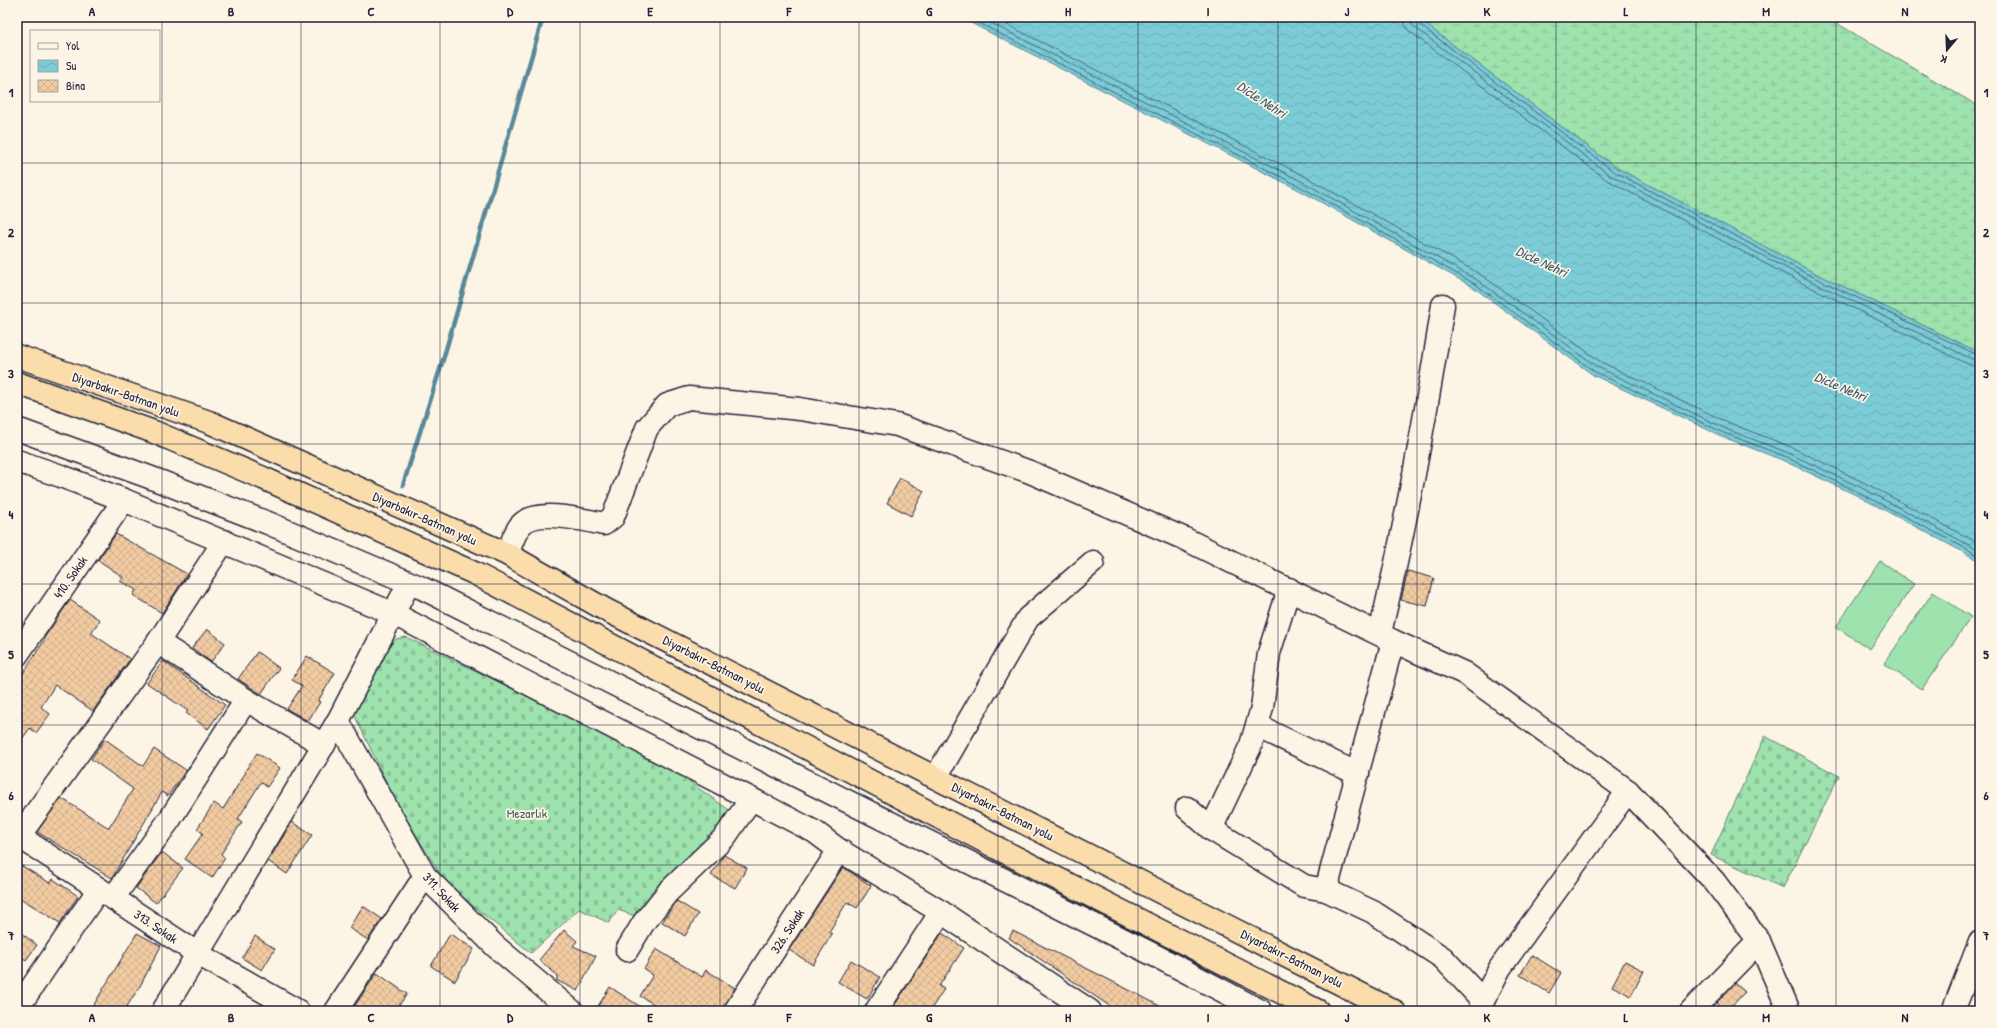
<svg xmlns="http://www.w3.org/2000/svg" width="1997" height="1028" viewBox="0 0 1997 1028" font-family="'Patrick Hand',sans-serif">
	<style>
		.wetland { fill: url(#wetland-marsh); stroke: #608274 }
		.cemetery { fill: url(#cemetery-stones); stroke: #608274 }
		.pitch { fill: #9ee2ad; stroke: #608274 }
		.water { fill: url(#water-waves); stroke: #588899 }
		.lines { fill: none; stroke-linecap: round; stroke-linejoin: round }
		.shore { stroke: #466679; stroke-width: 1 }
		.stream { stroke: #588899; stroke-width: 4.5 }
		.building { fill: url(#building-cross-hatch); stroke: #22223b }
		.minor-casing { stroke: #22223b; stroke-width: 25 }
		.highway-casing { stroke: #22223b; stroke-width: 25 }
		.minor { stroke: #fcf5e5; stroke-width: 22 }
		.highway { stroke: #faddab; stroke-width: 22 }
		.grid { fill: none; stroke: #22223b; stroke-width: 1; stroke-opacity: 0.55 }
		.labels { text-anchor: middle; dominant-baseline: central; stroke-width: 3.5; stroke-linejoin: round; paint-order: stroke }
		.street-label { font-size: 13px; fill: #22223b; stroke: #fcf5e5 }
		.park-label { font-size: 13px; fill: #475c5d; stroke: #fcf5e5 }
		.water-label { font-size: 14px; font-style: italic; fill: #3d556a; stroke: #fcf5e5 }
		.neatline { fill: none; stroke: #22223b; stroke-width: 1.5 }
		.grid-label { font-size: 13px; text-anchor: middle; font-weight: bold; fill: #22223b }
	</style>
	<defs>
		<pattern id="wetland-marsh" width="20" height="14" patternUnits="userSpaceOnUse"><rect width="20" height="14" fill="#9ee2ad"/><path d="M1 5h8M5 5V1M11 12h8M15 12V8" fill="none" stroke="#88c296"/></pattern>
		<pattern id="cemetery-stones" width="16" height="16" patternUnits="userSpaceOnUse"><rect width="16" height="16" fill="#9ee2ad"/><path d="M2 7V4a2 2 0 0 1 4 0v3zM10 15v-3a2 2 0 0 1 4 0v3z" fill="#88c296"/></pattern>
		<pattern id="water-waves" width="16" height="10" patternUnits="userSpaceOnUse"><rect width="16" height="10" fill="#7cccd7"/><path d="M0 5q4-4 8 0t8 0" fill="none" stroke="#6bafb9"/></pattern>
		<pattern id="building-cross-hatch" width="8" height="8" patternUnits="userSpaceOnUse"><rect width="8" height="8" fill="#f2cba2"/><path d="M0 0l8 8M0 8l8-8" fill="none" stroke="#cfae8c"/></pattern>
	</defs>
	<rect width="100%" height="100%" fill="#fcf5e5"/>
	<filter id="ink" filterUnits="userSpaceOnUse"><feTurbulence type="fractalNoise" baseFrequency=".025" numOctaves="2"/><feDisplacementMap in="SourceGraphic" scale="8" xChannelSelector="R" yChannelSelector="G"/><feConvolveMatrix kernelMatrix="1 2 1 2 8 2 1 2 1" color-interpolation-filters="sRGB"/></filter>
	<g filter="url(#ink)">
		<polygon class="wetland" points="1416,17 1826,17 1980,107 1980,353 1807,269 1615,167"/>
		<g class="cemetery">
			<polygon points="406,637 656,758 732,812 638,917 618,910 609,923 579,909 531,953 446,884 395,800 352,710 382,653 396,639"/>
			<polygon points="1765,736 1839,776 1783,888 1711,855"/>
		</g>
		<g class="pitch">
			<polygon points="1880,561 1914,584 1870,649 1836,627"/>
			<polygon points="1933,592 1971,617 1922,689 1884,664"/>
		</g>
		<polygon class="water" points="959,17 1416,17 1615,167 1807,269 1980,353 1980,561 1858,496 1782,460 1723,437 1593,375 1473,287 1299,190"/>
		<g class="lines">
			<g class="shore">
				<polyline points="967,17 1301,187 1475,284 1595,372 1724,433 1784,456 1860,493 1980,556"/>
				<polyline points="979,17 1303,182 1477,280 1598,367 1726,429 1786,452 1862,488 1980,551"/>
				<polyline points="992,17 1306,177 1480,274 1601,362 1729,423 1789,446 1865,483 1980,544"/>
				<polyline points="1403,17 1405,25 1409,31 1607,180 1800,282 1972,366 1980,367"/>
				<polyline points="1409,17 1413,26 1610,175 1803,277 1974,360 1980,361"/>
				<polyline points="1414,17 1416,22 1613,171 1805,273 1980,356"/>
			</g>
			<polyline class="stream" points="403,485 442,363 543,17"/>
		</g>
		<g class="building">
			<polygon points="900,478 924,491 911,516 887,503"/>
			<polygon points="116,534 187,574 162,613 133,595 136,590 120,581 123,577 98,560"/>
			<polygon points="1408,571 1434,578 1427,606 1401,600"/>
			<polygon points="70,600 100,620 91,633 130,659 93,711 55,685 41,707 50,714 36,733 30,728 17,746 17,683 45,639 44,638"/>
			<polygon points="207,629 225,643 211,662 192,648"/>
			<polygon points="257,652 279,668 261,694 238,679"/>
			<polygon points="307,656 335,673 318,701 320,702 308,721 287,709 302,686 292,680"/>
			<polygon points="163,661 225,705 208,729 186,713 188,711 147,683"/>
			<polygon points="105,739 143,766 154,749 186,770 168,796 162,792 112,878 37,832 61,798 109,828 133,789 91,759"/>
			<polygon points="257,753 280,768 267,787 261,782 238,819 242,822 221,854 225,858 212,878 185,859 203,833 197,829 214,803 223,809 246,772 245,771"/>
			<polygon points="292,822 312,835 287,874 268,861"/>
			<polygon points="162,852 183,868 156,903 136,888"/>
			<polygon points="724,855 747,868 735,888 711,875"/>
			<polygon points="17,863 50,883 53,879 78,896 60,923 17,896"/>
			<polygon points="843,867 871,886 857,908 847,902 829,932 832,934 813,965 789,950"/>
			<polygon points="677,901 698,914 685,936 662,922"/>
			<polygon points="363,906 382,919 368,940 349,928"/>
			<polygon points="17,930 37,945 26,960 17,954"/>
			<polygon points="564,930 577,941 573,946 596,956 578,991 556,980 558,976 539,960"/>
			<polygon points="1013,931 1141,996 1169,1011 1117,1011 1009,938"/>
			<polygon points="137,933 161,946 140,986 124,1011 90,1011"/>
			<polygon points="942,933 964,948 939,986 944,989 930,1011 902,1011 894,1006"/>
			<polygon points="450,934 474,949 455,981 431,966"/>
			<polygon points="255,936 275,949 262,970 242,958"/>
			<polygon points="656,949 702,977 706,970 735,988 722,1011 666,1011 640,996 653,975 644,969"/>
			<polygon points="1532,955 1561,973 1549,993 1520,975"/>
			<polygon points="851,960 880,977 867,999 838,982"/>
			<polygon points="1625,961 1644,971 1631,996 1612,986"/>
			<polygon points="377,973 407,994 395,1011 351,1011"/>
			<polygon points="1735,983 1745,992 1727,1011 1724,1011 1716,1003"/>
			<polygon points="610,987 647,1011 595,1011"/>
		</g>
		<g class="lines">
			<defs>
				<g id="minor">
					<polyline points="17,429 149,477 268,523 422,588 1158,957 1261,1011"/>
					<polyline points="17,461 61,476 124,500 392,613 815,832 839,850 941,912 1090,1011"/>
					<path d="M507,554C511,546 514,533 520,526C534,507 585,520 604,524L613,517L647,428L667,405L689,398L800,409L897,425L1030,472L1183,538L1393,641L1464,673L1628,791L1714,881L1759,941L1789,1011"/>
					<path d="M1380,633C1406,525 1426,415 1443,305"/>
					<polyline points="158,642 246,700 324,745"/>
					<polyline points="17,655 124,500"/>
					<polyline points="338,721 425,876 495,946 572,1011"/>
					<polyline points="1257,726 1358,774"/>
					<polyline points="936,777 1028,618 1093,562"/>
					<polyline points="1187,808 1211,829 1304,886 1326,890 1373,912 1443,958 1483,1001 1479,1011"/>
					<polyline points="1211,829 1251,745 1262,708 1269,653 1289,589"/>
					<polyline points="17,835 198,954 298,1011"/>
					<polyline points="17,839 158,642 224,541"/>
					<polyline points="1326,890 1393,641"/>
					<polyline points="113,898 170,819 246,700"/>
					<polyline points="627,950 644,922 668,892 725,837 751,799"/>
					<polyline points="1483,1001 1500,968 1628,791"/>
					<polyline points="17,1009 99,889"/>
					<polyline points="163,1011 338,721 409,583"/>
					<polyline points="336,1011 425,876"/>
					<polyline points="735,1011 839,850"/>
					<polyline points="876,1011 941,912"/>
					<polyline points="1691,1011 1759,941"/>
					<polyline points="1953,1011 1980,942"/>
				</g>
				<g id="highway">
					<polyline points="17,356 209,422 507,554 606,610 1394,1011"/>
					<polyline points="17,383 154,432 263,478 474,573 1001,850 1318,1011"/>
				</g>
			</defs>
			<use href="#minor" class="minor-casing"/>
			<use href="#highway" class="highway-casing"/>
			<use href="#minor" class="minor"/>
			<use href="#highway" class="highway"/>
		</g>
	</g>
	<path class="grid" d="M162,17V1011M301,17V1011M440,17V1011M580,17V1011M720,17V1011M859,17V1011M998,17V1011M1138,17V1011M1278,17V1011M1417,17V1011M1556,17V1011M1696,17V1011M1836,17V1011M17,163H1980M17,303H1980M17,444H1980M17,584H1980M17,725H1980M17,865H1980"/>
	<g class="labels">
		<g class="street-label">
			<text transform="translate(126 394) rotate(19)">Diyarbakır-Batman yolu</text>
			<text transform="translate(425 518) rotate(24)">Diyarbakır-Batman yolu</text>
			<text transform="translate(70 577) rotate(-55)">410. Sokak</text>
			<text transform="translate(714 664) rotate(27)">Diyarbakır-Batman yolu</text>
			<text transform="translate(1003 811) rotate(27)">Diyarbakır-Batman yolu</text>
			<text transform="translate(442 892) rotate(47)">311. Sokak</text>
			<text transform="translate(156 926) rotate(34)">313. Sokak</text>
			<text transform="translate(787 931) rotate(-57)">326. Sokak</text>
			<text transform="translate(1292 958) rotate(27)">Diyarbakır-Batman yolu</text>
		</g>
		<g class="park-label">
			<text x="527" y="813">Mezarlık</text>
		</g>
		<g class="water-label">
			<text transform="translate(1262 99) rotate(33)">Dicle Nehri</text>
			<text transform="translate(1542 261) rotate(25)">Dicle Nehri</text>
			<text transform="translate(1841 386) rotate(23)">Dicle Nehri</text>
		</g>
	</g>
	<rect width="1997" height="1028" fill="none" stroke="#fcf5e5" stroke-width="44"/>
	<rect x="30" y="30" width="130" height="72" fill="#fcf5e5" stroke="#a5a1a1"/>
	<rect x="38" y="43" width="20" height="6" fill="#fcf5e5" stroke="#a5a1a1"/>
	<text x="66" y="50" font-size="12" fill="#22223b">Yol</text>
	<rect x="38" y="60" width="20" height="12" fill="url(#water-waves)" stroke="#a5a1a1"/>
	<text x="66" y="70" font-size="12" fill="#22223b">Su</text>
	<rect x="38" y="80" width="20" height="12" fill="url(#building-cross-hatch)" stroke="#a5a1a1"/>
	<text x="66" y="90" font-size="12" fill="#22223b">Bina</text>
	<g transform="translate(1947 50) rotate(199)" stroke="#fcf5e5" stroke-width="3" paint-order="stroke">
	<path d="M0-3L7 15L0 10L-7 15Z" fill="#22223b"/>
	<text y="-6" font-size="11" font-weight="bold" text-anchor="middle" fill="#22223b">K</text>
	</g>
	<rect x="22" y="22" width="1953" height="984" class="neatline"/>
	<g class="grid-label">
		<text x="92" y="16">A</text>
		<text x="231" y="16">B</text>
		<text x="371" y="16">C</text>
		<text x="510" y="16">D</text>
		<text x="650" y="16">E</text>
		<text x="789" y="16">F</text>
		<text x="929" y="16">G</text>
		<text x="1068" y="16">H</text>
		<text x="1208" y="16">I</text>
		<text x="1347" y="16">J</text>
		<text x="1487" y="16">K</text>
		<text x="1626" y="16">L</text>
		<text x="1766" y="16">M</text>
		<text x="1905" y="16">N</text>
		<text x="11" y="97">1</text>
		<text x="1986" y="97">1</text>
		<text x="11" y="237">2</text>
		<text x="1986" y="237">2</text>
		<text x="11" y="378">3</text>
		<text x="1986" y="378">3</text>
		<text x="11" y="519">4</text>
		<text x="1986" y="519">4</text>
		<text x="11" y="659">5</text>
		<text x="1986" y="659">5</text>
		<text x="11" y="800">6</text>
		<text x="1986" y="800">6</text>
		<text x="11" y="940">7</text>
		<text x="1986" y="940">7</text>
		<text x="92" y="1022">A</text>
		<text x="231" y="1022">B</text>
		<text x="371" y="1022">C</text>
		<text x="510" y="1022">D</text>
		<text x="650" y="1022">E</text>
		<text x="789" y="1022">F</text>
		<text x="929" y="1022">G</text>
		<text x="1068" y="1022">H</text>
		<text x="1208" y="1022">I</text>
		<text x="1347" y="1022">J</text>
		<text x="1487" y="1022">K</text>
		<text x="1626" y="1022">L</text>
		<text x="1766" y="1022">M</text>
		<text x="1905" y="1022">N</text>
	</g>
</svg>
